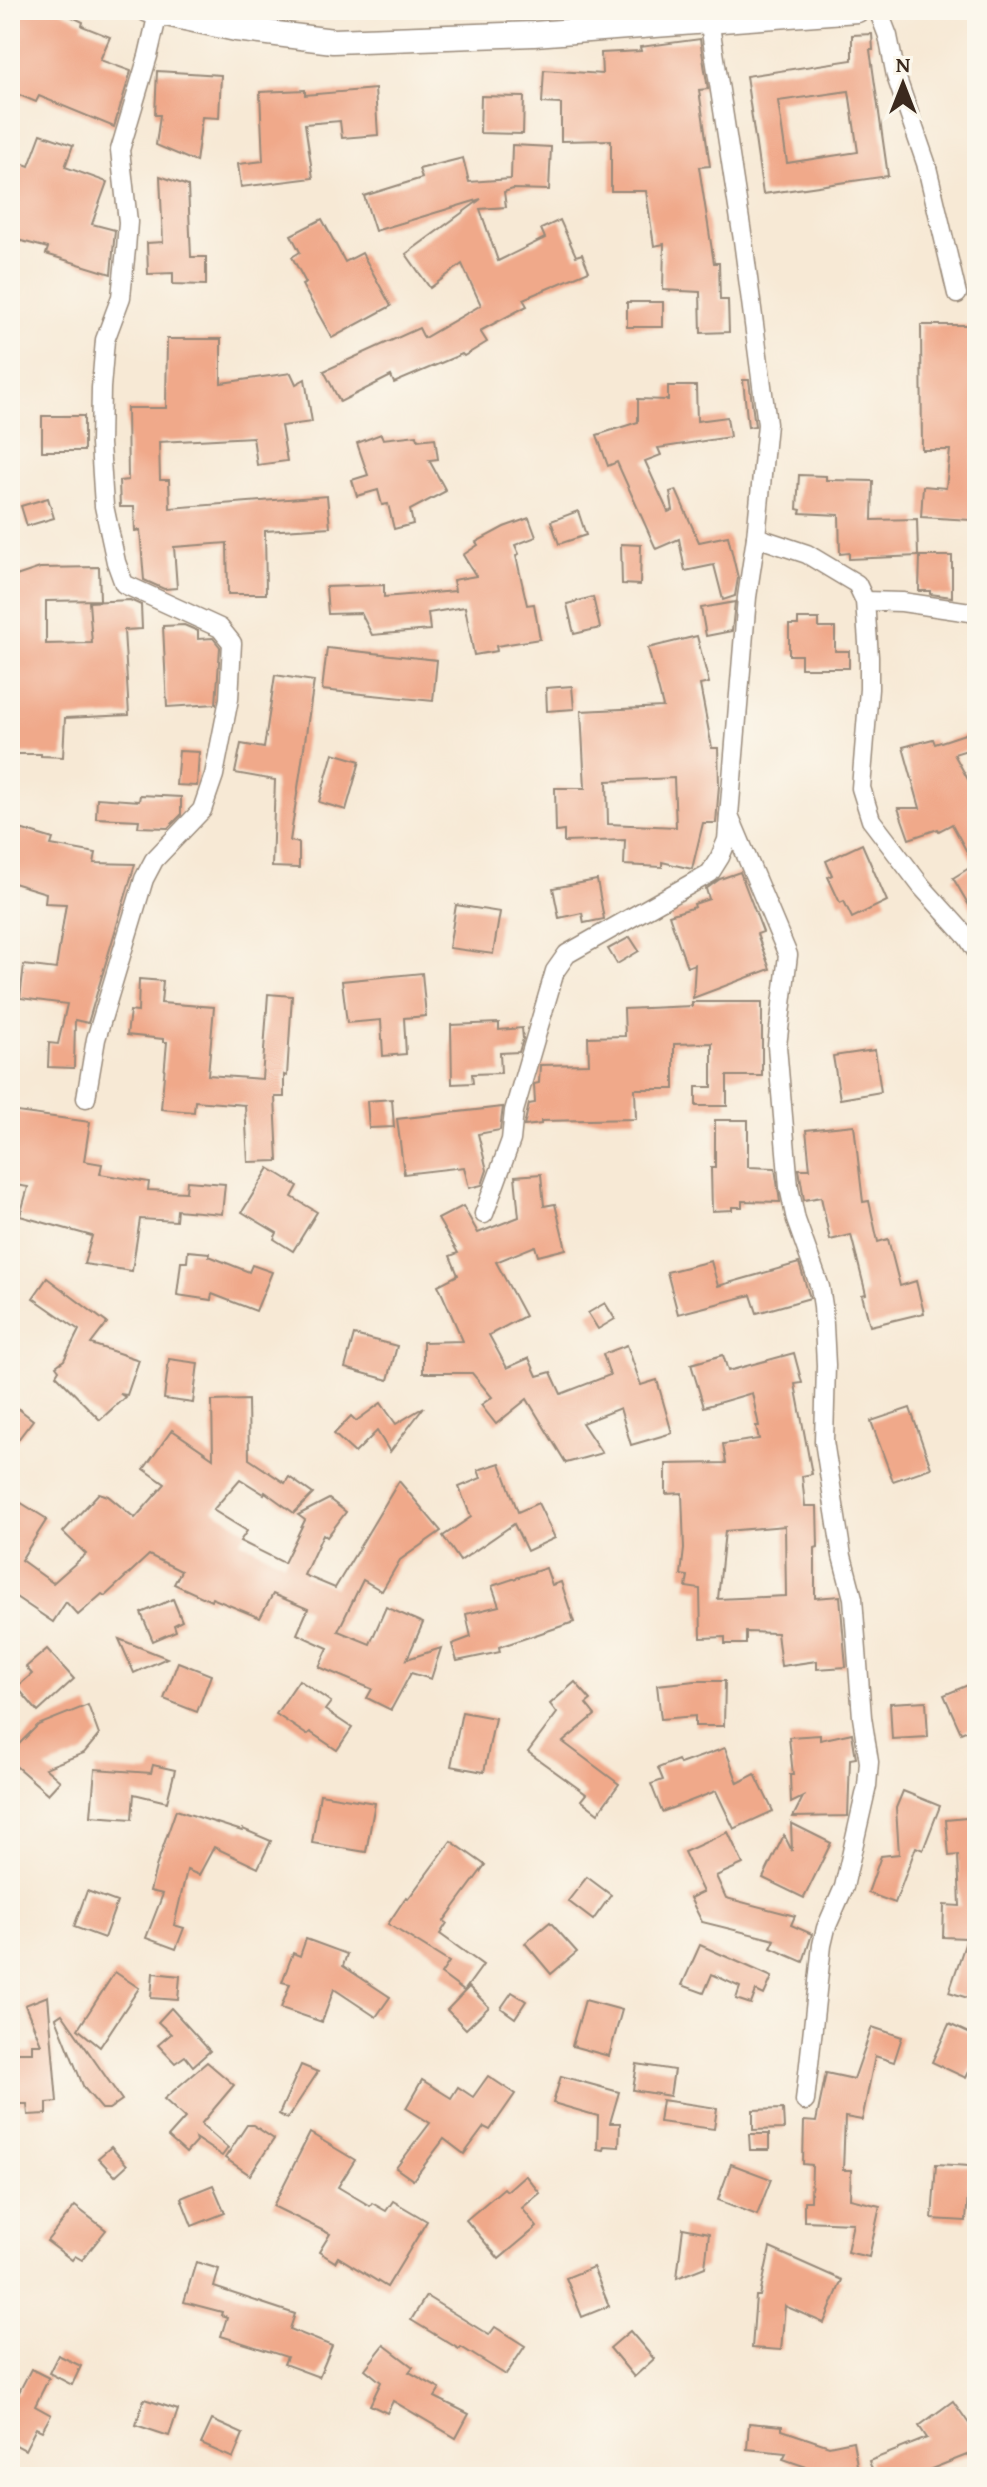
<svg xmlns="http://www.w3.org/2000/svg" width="987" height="2487" viewBox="0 0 987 2487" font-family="'Gentium Book Plus',serif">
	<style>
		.building { fill: #f0a98a; fill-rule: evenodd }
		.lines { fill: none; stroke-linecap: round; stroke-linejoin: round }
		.minor-casing { stroke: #998a7a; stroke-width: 21 }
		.tertiary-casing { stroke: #998a7a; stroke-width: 27 }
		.minor { stroke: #fff; stroke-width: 18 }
		.tertiary { stroke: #fff; stroke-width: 24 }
	</style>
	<rect width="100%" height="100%" fill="#fbf7ec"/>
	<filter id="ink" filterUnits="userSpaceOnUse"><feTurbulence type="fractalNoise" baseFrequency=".0125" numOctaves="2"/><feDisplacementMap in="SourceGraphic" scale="16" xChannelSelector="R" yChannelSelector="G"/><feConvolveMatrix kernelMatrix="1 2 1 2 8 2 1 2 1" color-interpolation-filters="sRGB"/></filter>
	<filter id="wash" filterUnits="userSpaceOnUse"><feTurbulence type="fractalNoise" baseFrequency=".006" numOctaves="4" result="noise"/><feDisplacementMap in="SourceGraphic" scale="32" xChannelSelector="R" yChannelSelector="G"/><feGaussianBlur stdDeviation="1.8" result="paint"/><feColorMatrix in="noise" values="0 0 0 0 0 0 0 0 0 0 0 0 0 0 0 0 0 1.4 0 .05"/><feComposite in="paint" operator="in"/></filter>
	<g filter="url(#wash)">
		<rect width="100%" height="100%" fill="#f7e9d5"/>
		<g id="blocks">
			<g class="building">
				<polygon points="10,10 58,10 83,22 82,26 110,37 100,60 131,71 114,127 39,96 36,102 10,91"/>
				<path d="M872,34L873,50H870L888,176L763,194L746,76L852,60V35ZM849,91L858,152L787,163L778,101Z"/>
				<polygon points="700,39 708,89 699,90 710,166 699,167 714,263 719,263 720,300 728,300 729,332 701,333 700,292 663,290 664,244 654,246 646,191 611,191 611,140 561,141 561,104 542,103 544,70 602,74 601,53 641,51 640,47"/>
				<polygon points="157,71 221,75 219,118 202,117 196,162 156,145 160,115 155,115"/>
				<polygon points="375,89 378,135 342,138 340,121 305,124 313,178 241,187 238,164 263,161 260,92 305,90 305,95"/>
				<polygon points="481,96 524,97 523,134 480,133"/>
				<polygon points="41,134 73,145 65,167 107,182 92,224 115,230 111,274 46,254 48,248 10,238 10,159 29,166"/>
				<polygon points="512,145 551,147 549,190 513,189 504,192 506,207 480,209 498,261 545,238 541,229 560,220 576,256 582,254 589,271 523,299 527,306 480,331 487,342 464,356 462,354 394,383 391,376 340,402 324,371 419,328 424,338 481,305 462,264 430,288 406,254 481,199 375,231 364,196 422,178 419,169 463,158 469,182 511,179"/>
				<polygon points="160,176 188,186 191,257 206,257 206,285 173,284 173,273 148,274 147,243 163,242"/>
				<polygon points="322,219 345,262 362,253 391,306 332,338 302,285 306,283 292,257 300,252 291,235"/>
				<rect x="627" y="302" width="36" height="25"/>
				<polygon points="921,325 977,325 977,450 974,450 970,489 973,489 971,520 921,517 923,486 946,488 950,450 922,450"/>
				<polygon points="167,339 221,339 221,383 291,373 296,384 305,379 312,422 281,426 287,461 257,465 253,437 159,442 160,480 169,480 170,508 327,496 330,527 265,531 266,594 228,594 227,543 174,547 177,588 164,589 144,580 140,530 135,531 134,507 120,507 119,481 128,480 127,408 166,408"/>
				<polygon points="743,380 749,380 755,426 748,427"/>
				<polygon points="668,386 696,386 697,421 727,417 730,437 658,448 661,455 645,461 668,512 673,510 670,492 676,490 699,542 728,536 738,578 735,596 723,600 714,565 685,571 679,539 656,549 617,462 608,466 597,435 638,422 638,399 668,400"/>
				<rect x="42" y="416" width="42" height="35"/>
				<polygon points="381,434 383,439 417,435 418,440 435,438 438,459 429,460 446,491 410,510 413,524 394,529 388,504 382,505 378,490 357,496 352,480 368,475 357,443"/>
				<polygon points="799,475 826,476 826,480 829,480 873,481 872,520 917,519 918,556 849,559 849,553 840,554 839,515 800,513 801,510 797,509"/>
				<polygon points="48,498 54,518 27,526 21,506"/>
				<polygon points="578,511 586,535 559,544 551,521"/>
				<polygon points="529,518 536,537 515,545 519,554 516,556 527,605 534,604 540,639 496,646 497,651 474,655 465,607 428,613 430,630 372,635 361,613 328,614 326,587 384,585 384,597 455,591 453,580 476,576 463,555 478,545 476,542 504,527"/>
				<polygon points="621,544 641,545 640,585 622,584"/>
				<polygon points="920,556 952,556 952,597 930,594 930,591 919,591"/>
				<polygon points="99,567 100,600 46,601 46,644 92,643 89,602 130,600 141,605 142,629 124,630 129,715 65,718 63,757 41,756 41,754 12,754 10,578 40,568"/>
				<polygon points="593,597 600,628 574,634 567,604"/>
				<polygon points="735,602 732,631 706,636 701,608"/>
				<polygon points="798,619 819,619 819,628 835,628 835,651 849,651 849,668 801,668 801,655 789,655 789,625 798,625"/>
				<polygon points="184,625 198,631 198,639 213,638 220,647 216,704 167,707 163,626"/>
				<path d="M697,636L709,683L700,685L712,748H718L719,785L716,823H703L692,869L662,862V867L624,865L625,840L564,842V831L556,832L555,788H585L581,711L663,707L648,648ZM674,778L676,827L608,824L607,781Z"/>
				<polygon points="327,648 437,660 433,701 322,690"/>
				<polygon points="275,675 314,681 290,841 299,843 299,868 272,867 275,780 235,773 241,744 264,748"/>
				<polygon points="572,686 574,709 547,711 546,688"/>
				<polygon points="977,730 977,747 954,754 977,796 977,919 953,878 974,865 952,824 939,831 938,829 909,839 898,808 920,808 903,747 933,739 935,744"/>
				<polygon points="179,751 199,752 197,786 176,785"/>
				<polygon points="333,753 360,761 346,810 319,802"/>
				<polygon points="140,795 181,797 181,815 168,828 138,827 139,820 96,818 97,798 139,801"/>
				<polygon points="10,826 53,839 51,845 96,853 94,863 135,864 88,1023 75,1020 74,1068 48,1067 49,1043 58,1044 67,1004 20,998 24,965 56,969 66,904 45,903 46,893 10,882"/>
				<polygon points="862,844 887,901 852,918 844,901 840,903 828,877 832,875 826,861"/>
				<polygon points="740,872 763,932 757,934 770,969 693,998 695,964 687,967 669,915 695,907 694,904 709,899 706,889 720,879"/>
				<polygon points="597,880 604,919 584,923 582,913 559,918 553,888"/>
				<polygon points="456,905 500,912 493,954 449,948"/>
				<polygon points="630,937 639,951 617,964 608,949"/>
				<polygon points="422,973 426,1016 404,1018 406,1054 383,1056 381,1020 347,1023 342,981"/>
				<polygon points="139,979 163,981 161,1003 214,1007 208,1075 262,1079 268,994 292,996 287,1076 284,1075 284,1097 275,1097 278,1161 248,1162 245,1105 195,1101 194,1112 161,1109 167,1042 163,1042 163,1039 127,1035 130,1011 138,1012"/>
				<polygon points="692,1002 762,1002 762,1076 727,1076 727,1106 696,1106 696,1087 712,1087 712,1043 674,1044 674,1089 635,1089 636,1119 541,1121 541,1124 524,1126 529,1104 535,1103 534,1084 539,1083 540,1065 589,1064 588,1037 625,1036 624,1009 692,1006"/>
				<polygon points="499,1023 499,1030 522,1028 523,1039 519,1052 500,1053 501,1073 472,1074 473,1083 452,1084 451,1025"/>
				<polygon points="875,1050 881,1092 840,1099 833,1056"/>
				<polygon points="392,1099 394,1127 369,1128 367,1101"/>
				<polygon points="503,1107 500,1130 478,1134 487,1170 482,1185 469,1188 464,1167 404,1174 397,1119"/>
				<polygon points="10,1111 90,1122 84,1161 102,1164 100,1174 149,1182 148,1190 186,1192 187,1181 225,1184 222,1214 177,1210 176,1221 140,1219 132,1271 84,1264 92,1236 20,1216 28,1187 10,1184"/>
				<polygon points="715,1120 748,1120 748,1167 775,1168 780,1202 742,1201 742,1207 732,1207 732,1210 712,1211 711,1168 715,1168"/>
				<polygon points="854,1125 863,1202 869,1201 878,1242 888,1239 900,1286 916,1281 924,1313 870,1326 862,1295 866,1294 851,1235 830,1240 821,1197 804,1200 799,1169 810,1169 806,1130"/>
				<polygon points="269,1168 298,1186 292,1197 317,1212 293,1251 274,1239 277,1233 242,1212"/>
				<polygon points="541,1174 544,1206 555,1204 566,1249 538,1256 535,1246 496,1262 525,1316 489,1335 507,1368 529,1358 537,1376 551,1372 561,1394 610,1375 603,1354 627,1345 641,1385 657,1380 672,1433 631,1445 620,1408 582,1423 602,1453 566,1463 527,1399 496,1424 481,1405 492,1397 472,1373 423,1373 423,1342 463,1341 438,1285 458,1275 450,1256 458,1253 438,1219 463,1206 478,1233 519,1217 515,1176"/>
				<polygon points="188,1251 209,1253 209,1256 249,1272 252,1265 272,1272 256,1311 212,1294 211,1300 177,1295 181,1262 187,1262"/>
				<polygon points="711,1261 718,1286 799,1263 810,1298 757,1313 751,1295 678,1314 667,1272"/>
				<polygon points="47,1278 107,1323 91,1344 139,1360 127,1395 120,1394 125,1397 100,1420 56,1375 59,1370 56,1366 64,1360 79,1330 33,1298"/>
				<polygon points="605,1303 615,1319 598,1329 588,1313"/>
				<polygon points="354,1335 397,1346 388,1380 345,1368"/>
				<path d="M794,1353L802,1383L795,1384L812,1474L802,1476L805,1506H817L818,1547L815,1548V1598L840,1596L846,1667L817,1669V1661L781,1666L777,1633L746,1632V1644H725V1637L701,1638L700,1589L686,1587L688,1576L681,1575L684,1549L682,1493L666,1494V1464L726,1463L723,1444L759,1439L756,1426H759L752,1393L704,1407L691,1364L723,1355L728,1371ZM785,1526L786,1596L718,1599L725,1531Z"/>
				<polygon points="169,1359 198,1363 193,1403 164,1399"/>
				<polygon points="248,1400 249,1459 285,1483 289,1477 313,1494 294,1513 265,1492 264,1494 240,1479 213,1510 247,1531 240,1541 284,1563 305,1520 298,1515 329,1499 346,1512 327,1537 323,1534 304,1575 335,1588 399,1481 441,1531 400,1560 382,1591 363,1580 338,1631 370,1644 386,1607 423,1623 407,1659 441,1648 431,1679 411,1673 391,1710 367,1698 372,1689 319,1667 328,1648 297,1634 308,1609 273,1594 260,1618 212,1598 211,1601 174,1584 181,1571 149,1555 105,1596 102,1594 78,1615 66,1602 53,1622 10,1593 10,1496 47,1519 21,1560 53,1583 86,1554 63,1532 99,1493 108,1496 135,1518 165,1484 144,1469 172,1430 213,1458 212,1401"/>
				<polygon points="10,1402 33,1420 10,1450"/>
				<polygon points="381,1403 396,1424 424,1407 390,1452 377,1431 355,1453 334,1434 351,1416 356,1421"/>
				<polygon points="910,1408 931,1468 893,1481 871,1421"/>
				<polygon points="500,1463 518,1512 538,1503 555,1538 527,1551 514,1524 460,1561 443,1536 471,1517 459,1487 481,1478 478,1470"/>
				<polygon points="546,1568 552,1585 561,1582 574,1622 499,1647 500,1652 457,1661 452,1644 471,1637 466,1614 499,1606 492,1586"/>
				<polygon points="173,1599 182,1621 174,1625 176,1631 153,1641 141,1613"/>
				<polygon points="119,1639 167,1658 134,1673"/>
				<polygon points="47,1649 74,1679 38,1712 17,1687 32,1674 26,1667"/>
				<polygon points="178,1662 211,1675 197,1712 164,1699"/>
				<polygon points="299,1680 331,1702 325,1710 352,1728 337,1750 310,1732 307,1735 276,1714"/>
				<polygon points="725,1681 724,1726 695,1726 695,1716 661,1719 657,1685 695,1681"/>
				<polygon points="575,1682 591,1700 586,1704 595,1715 563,1742 619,1784 598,1813 581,1800 586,1794 528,1752 557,1713 550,1704"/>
				<polygon points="968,1685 973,1694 977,1692 977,1726 961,1733 944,1695"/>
				<polygon points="926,1701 928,1737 892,1739 890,1703"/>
				<polygon points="88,1705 99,1735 84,1753 45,1768 60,1781 48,1794 10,1761 10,1753 38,1725"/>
				<polygon points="462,1712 495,1718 484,1772 451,1766"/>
				<polygon points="852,1733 856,1758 850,1759 848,1816 793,1817 803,1797 791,1803 790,1775 793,1775 789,1737 820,1735 820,1740"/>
				<polygon points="725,1748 738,1783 755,1774 773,1811 734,1829 716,1791 662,1812 651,1784 663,1780 658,1768 678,1760 680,1764"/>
				<polygon points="153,1765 175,1770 167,1802 134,1794 132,1819 91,1816 95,1769 151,1773"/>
				<polygon points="903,1791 940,1806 923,1850 916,1847 895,1903 868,1893 881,1856 899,1854 896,1808"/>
				<polygon points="320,1794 375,1803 366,1852 312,1843"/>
				<polygon points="176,1810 242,1831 243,1829 271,1841 258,1868 214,1847 199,1875 187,1870 174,1925 184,1928 176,1949 146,1938 163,1894 150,1891 156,1867"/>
				<polygon points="977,1817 975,1965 977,1966 977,2001 949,1992 967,1938 943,1937 944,1905 960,1906 958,1855 949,1856 946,1820"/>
				<polygon points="791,1823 831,1843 804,1898 763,1878 784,1835 792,1851"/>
				<polygon points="728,1832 743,1864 716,1876 726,1898 795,1916 791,1925 812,1934 803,1962 771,1948 775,1940 702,1922 690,1898 703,1892 684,1852"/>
				<polygon points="451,1841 485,1865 444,1921 447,1923 440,1934 483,1965 464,1991 441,1974 449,1962 388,1924 406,1897 408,1899"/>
				<polygon points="587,1877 611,1895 593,1920 568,1901"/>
				<polygon points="87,1891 117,1902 104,1938 74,1927"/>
				<polygon points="550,1922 577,1952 551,1974 525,1943"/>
				<polygon points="306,1939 347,1954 343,1966 390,1997 376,2017 334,1989 322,2022 281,2008 290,1984 282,1982 293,1953 300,1956"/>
				<polygon points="700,1945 772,1977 764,1995 756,1991 751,2004 736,1999 740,1987 712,1974 704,1993 682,1985"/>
				<polygon points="115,1972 139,1988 100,2047 78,2029"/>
				<polygon points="153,1973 180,1976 178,2000 151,1998"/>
				<polygon points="469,1987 489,2007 466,2029 447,2010"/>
				<polygon points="512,1992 526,2001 515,2018 501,2008"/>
				<polygon points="48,1996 57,2102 47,2103 47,2114 28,2115 27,2104 10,2104 12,2052 32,2052 32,2044 41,2044 25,2005"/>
				<polygon points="585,2000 622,2010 609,2056 572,2046"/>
				<polygon points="171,2008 210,2051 193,2066 185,2056 175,2063 158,2045 171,2034 158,2022"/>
				<polygon points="62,2014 122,2100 109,2109 102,2109 84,2088 56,2018"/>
				<polygon points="949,2024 977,2037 977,2055 966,2078 932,2062"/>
				<polygon points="872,2027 902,2037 894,2062 875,2056 862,2120 845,2117 843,2170 851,2170 850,2199 880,2206 869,2257 847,2252 853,2223 804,2221 804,2201 811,2201 812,2165 803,2164 804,2121 816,2122 826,2073 854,2079"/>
				<polygon points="207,2062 234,2085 201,2124 228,2148 222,2156 195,2138 196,2142 186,2153 168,2137 185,2118 164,2099"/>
				<polygon points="637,2064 674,2070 670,2096 633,2090"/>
				<polygon points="301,2065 318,2072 287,2119 279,2114"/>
				<polygon points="488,2076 515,2094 490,2130 484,2127 464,2154 444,2139 413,2180 396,2168 430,2123 406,2108 422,2080 451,2098 458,2087 473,2097"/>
				<polygon points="561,2076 619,2092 610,2123 620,2123 619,2147 604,2146 603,2150 597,2149 598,2116 553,2103"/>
				<polygon points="662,2100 717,2108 714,2129 659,2122"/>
				<polygon points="783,2109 784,2129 753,2130 753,2110"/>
				<polygon points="247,2125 253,2125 274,2139 250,2175 225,2158"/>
				<polygon points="310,2133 355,2160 338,2187 370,2206 372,2203 386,2211 393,2201 427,2221 387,2287 338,2257 335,2262 319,2252 330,2234 273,2206"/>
				<polygon points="749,2134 769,2134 769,2150 750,2150"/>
				<polygon points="111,2147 127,2165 115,2176 98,2158"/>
				<polygon points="731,2164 771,2179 757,2215 718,2200"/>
				<polygon points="936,2164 970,2166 966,2221 932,2219"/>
				<polygon points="525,2175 540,2193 522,2208 537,2227 499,2259 466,2220 504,2188 507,2191"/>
				<polygon points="213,2185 225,2213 192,2226 181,2198"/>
				<polygon points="75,2206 106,2230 82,2260 75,2256 72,2260 47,2241"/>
				<polygon points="683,2228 709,2233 705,2267 677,2278"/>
				<polygon points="770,2248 842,2280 824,2323 785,2306 781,2350 752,2348 756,2296 760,2296"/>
				<polygon points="196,2262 219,2269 214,2287 295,2314 290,2329 332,2346 319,2377 284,2364 287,2357 221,2336 227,2317 221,2315 222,2312 184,2302"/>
				<polygon points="593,2267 609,2306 582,2317 566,2278"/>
				<polygon points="426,2296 489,2335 495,2327 525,2346 506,2375 461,2347 459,2349 411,2320"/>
				<polygon points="630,2331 654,2359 634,2377 610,2348"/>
				<polygon points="384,2345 413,2367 409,2372 440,2389 435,2397 469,2414 456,2438 393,2401 387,2413 370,2405 381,2382 365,2369"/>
				<polygon points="58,2355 81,2366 72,2385 49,2373"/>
				<polygon points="31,2369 49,2378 35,2406 51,2415 42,2431 36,2428 25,2450 10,2442 10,2391 18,2394"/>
				<polygon points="144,2399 178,2410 169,2436 136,2425"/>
				<polygon points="953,2401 977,2435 977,2451 911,2477 875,2477 869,2461 927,2438 919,2426"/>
				<polygon points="212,2420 243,2434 233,2458 201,2444"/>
				<polygon points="749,2423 782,2426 782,2430 829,2446 853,2441 859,2477 827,2477 827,2474 783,2459 786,2453 747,2449"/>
			</g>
		</g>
	</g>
	<g filter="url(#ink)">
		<use href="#blocks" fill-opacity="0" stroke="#998a7a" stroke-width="2"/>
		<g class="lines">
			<defs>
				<g id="minor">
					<polyline points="878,10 888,36 896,76 926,163 957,294"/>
					<polyline points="756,537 807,554 857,584 865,601 869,657 869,689 861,788 871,820 922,887 968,938 977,952"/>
					<polyline points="865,601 902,602 977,613"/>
					<polyline points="729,815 788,955 777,1046 789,1187 796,1220 820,1287 823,1306 826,1365 824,1441 842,1556 853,1598 862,1717 869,1762 867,1786 844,1887 826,1928 822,1945 805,2101"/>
					<polyline points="86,1098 96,1039 144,879 154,860 202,810 214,775 229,699 232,643 220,628 124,584 116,562 104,506 100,444 101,388 105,340 121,297 126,249 128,222 120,150 148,56 158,13"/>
					<polyline points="484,1214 511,1140 514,1111 555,971 567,954 710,873 720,857 727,840 747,597 756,537 767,424 743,240 709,19"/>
				</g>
				<polyline id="tertiary" points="148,10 236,29 333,41 534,34 857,10"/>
			</defs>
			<use href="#minor" class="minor-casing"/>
			<use href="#tertiary" class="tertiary-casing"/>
			<use href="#minor" class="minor"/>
			<use href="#tertiary" class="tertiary"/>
		</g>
	</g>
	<rect width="987" height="2487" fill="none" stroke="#fbf7ec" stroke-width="40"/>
	<g transform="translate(903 84)" stroke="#fbf7ec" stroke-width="6" paint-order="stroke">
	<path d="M0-6L14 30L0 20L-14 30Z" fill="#3b2a1e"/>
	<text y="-12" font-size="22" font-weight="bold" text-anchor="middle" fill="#3b2a1e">N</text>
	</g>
</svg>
